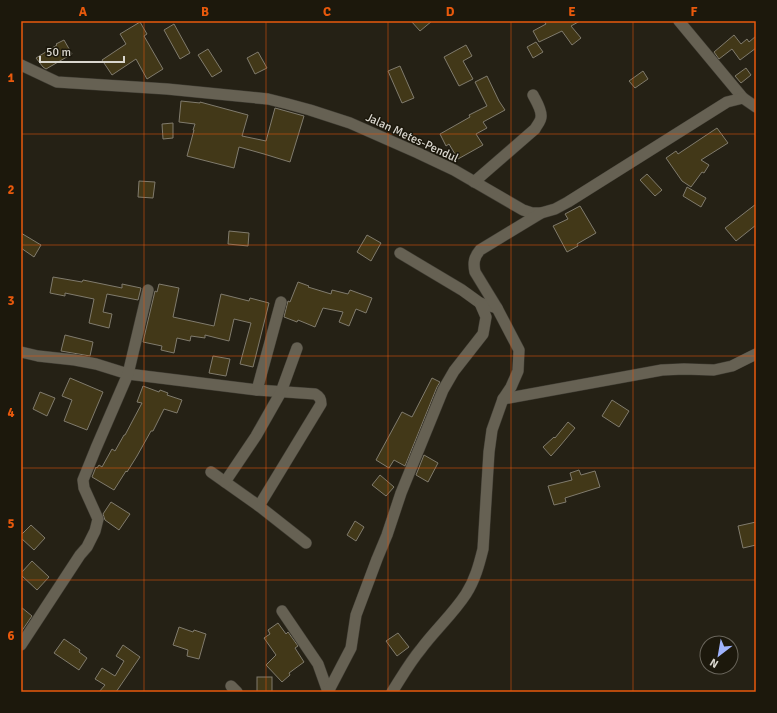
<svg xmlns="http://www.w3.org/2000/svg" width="777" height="713" viewBox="0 0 777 713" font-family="Signika,sans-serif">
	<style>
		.building { fill: #423818; stroke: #807b6d }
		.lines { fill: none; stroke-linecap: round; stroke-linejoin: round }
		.street-casing { stroke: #3f3c33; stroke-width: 12 }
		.street { stroke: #666153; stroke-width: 11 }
		.grid { fill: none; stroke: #e8590c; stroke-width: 1; stroke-opacity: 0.55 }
		.labels { text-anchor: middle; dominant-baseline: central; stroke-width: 3; stroke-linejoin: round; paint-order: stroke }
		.street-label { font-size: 12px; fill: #d9d6ce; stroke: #1c180c }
		.neatline { fill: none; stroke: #e8590c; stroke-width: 1.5 }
		.grid-label { font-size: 13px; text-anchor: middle; font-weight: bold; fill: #e8590c }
	</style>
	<rect width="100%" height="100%" fill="#252115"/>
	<g class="building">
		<polygon points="411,21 432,21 420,31"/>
		<polygon points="544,21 580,21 571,26 581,38 572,45 562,31 539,42 533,31 546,24"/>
		<polygon points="140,22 147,34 144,36 163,69 147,79 136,59 112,75 102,60 126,44 120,34"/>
		<polygon points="174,24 190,53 180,59 164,30"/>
		<polygon points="734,35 741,44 747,39 749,42 756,36 756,48 740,60 732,49 719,59 714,52"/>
		<polygon points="64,40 72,54 46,69 43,67 36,58 57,45 56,44"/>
		<polygon points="536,42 543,52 533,58 527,47"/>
		<polygon points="466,45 472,56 463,61 473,79 459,86 444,57"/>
		<polygon points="208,49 222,71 212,77 198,55"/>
		<polygon points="258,52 267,68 255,74 247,58"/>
		<polygon points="400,66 414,98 402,103 388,71"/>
		<polygon points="746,68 751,75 741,83 735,76"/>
		<polygon points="643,71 648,79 635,88 629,81"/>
		<polygon points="487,76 499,101 505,110 483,122 487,128 476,134 483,145 458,159 449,144 446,146 440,134 470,117 469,115 487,106 475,82"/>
		<polygon points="181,101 200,103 200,102 248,115 242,136 266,141 275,108 304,116 290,162 264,154 239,147 234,168 187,156 194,130 193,130 195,124 179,122"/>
		<polygon points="173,123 173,138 163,139 162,124"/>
		<polygon points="717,128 728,143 701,160 709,165 704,173 702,172 691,187 682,181 666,158 676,151 678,154"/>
		<polygon points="647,174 662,190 655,196 640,180"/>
		<polygon points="139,181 155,182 153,198 138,197"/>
		<polygon points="687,187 706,198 701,207 683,196"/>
		<polygon points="756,204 756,225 736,241 725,228"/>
		<polygon points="580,206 596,233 577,244 578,246 567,252 553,226 568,219 565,214"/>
		<polygon points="229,231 249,233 248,246 228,244"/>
		<polygon points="21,233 41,245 34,257 21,248"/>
		<polygon points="367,235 381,243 371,261 357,252"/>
		<polygon points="53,277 82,282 83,280 122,288 122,284 141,288 138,300 107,294 103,312 112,314 109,328 89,323 94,299 65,293 65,296 50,293"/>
		<polygon points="298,282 309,286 308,287 331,294 332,290 348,294 350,290 372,298 366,313 356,309 349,326 339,322 343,312 323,308 315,327 298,320 297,322 284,317 288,301 290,302"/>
		<polygon points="159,284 179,288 173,317 214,326 221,294 249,301 250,298 269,303 253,367 240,364 251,323 234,319 229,341 205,335 205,338 191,336 190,341 177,338 174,353 161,350 162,346 143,342 155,291 157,292"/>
		<polygon points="65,335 93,342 90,356 61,351"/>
		<polygon points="213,356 230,359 226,376 209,373"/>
		<polygon points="70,378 103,392 87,430 64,421 72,400 62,396"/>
		<polygon points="432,378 440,382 437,387 405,466 394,460 389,468 376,460 402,412 412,417"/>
		<polygon points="143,386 159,392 160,390 168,393 167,395 182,400 177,413 164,409 153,431 151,431 137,456 127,472 126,471 114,490 92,477 96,467 97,468 99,465 102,467 112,449 115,451 124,435 125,435 142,403 137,402"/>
		<polygon points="40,392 55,398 47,416 33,409"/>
		<polygon points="612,400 629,411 619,427 602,416"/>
		<polygon points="568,422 575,428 560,446 551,456 543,447 554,437 555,438"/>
		<polygon points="424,455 438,463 428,482 416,475"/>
		<polygon points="579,470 581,475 595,471 600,487 565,498 566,502 554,505 548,486 572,480 570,473"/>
		<polygon points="380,475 394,487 386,496 372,485"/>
		<polygon points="111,502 130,514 119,530 105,520 103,514"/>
		<polygon points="355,521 364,527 356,541 347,535"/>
		<polygon points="756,522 756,545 743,548 738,526"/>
		<polygon points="31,525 45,538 34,550 21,538 21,535"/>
		<polygon points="32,561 49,577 37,590 21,575 21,573"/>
		<polygon points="21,607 32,616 21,632"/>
		<polygon points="278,623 286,634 288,632 298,646 295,648 304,662 289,673 290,675 282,682 266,665 276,655 264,638 270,634 268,630"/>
		<polygon points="179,627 193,632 194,630 206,634 199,659 187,656 188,650 173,645"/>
		<polygon points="398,633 409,647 397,656 386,641"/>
		<polygon points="64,639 80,650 79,652 87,658 79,670 54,653"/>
		<polygon points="123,645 140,657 116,692 99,692 105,685 95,679 102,668 115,676 124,661 116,656"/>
		<rect x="257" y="677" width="15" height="15"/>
	</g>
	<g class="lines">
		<defs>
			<g id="street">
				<polyline points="679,21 743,98"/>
				<polyline points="21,65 57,82 167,89 238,96 268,99 288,104 310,110 350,123 418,153 454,170 523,210 532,213 541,213 555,209 568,202 727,102 743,98 756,107"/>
				<path d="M474,182L535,129C537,125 541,121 541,117C542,110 536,101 533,95"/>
				<polyline points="400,253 462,290 480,303"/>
				<path d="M21,352L38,356L75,360L96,364L128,374L257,390L315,394C320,397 321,399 321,404L259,506"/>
				<polyline points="257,390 281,302"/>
				<polyline points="503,399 662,370 684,369 714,370 732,366 756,354"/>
				<polyline points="211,472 259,506 306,543"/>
				<polyline points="225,482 256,436 281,392 297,348"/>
				<polyline points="282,611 318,664 328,692"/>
				<polyline points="21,645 80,555 87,547 95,531 98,519 84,488 83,480 96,448 128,374 148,290"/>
				<polyline points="231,686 237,692"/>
				<polyline points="328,692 351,648 356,615 377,559 387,535 401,493 443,390 454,371 483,334 486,317 480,303 497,308"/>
				<path d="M392,692C401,678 410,662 421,649C435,630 453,614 466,594C475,580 479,565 483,549L489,452L492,430L503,399L511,387L518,371L519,350L497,308L475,272C473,263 474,257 480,250L541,213"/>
			</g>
		</defs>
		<use href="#street" class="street-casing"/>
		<use href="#street" class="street"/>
	</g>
	<path class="grid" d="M144,21V692M266,21V692M388,21V692M511,21V692M633,21V692M21,134H756M21,245H756M21,356H756M21,468H756M21,580H756"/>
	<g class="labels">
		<g class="street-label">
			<text transform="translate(412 138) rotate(25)">Jalan Metes-Pendul</text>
		</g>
	</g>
	<rect width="777" height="713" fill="none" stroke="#1c180c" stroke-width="44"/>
	<g transform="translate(719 655) rotate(211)"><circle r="19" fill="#1c180c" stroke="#68645a"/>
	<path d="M0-3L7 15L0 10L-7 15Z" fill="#9fb3fd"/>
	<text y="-6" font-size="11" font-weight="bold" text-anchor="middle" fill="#d9d6ce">N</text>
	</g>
	<path d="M40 56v6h84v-6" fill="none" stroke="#d9d6ce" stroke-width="2"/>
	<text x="46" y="56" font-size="12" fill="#d9d6ce" stroke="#1c180c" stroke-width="3" paint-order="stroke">50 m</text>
	<rect x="22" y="22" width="733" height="669" class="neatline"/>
	<g class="grid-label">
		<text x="83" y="16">A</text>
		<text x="205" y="16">B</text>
		<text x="327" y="16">C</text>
		<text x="450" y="16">D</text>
		<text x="572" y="16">E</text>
		<text x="694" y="16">F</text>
		<text x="11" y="82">1</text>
		<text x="11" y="194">2</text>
		<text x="11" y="305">3</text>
		<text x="11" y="417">4</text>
		<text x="11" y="528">5</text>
		<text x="11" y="640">6</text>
	</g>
</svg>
